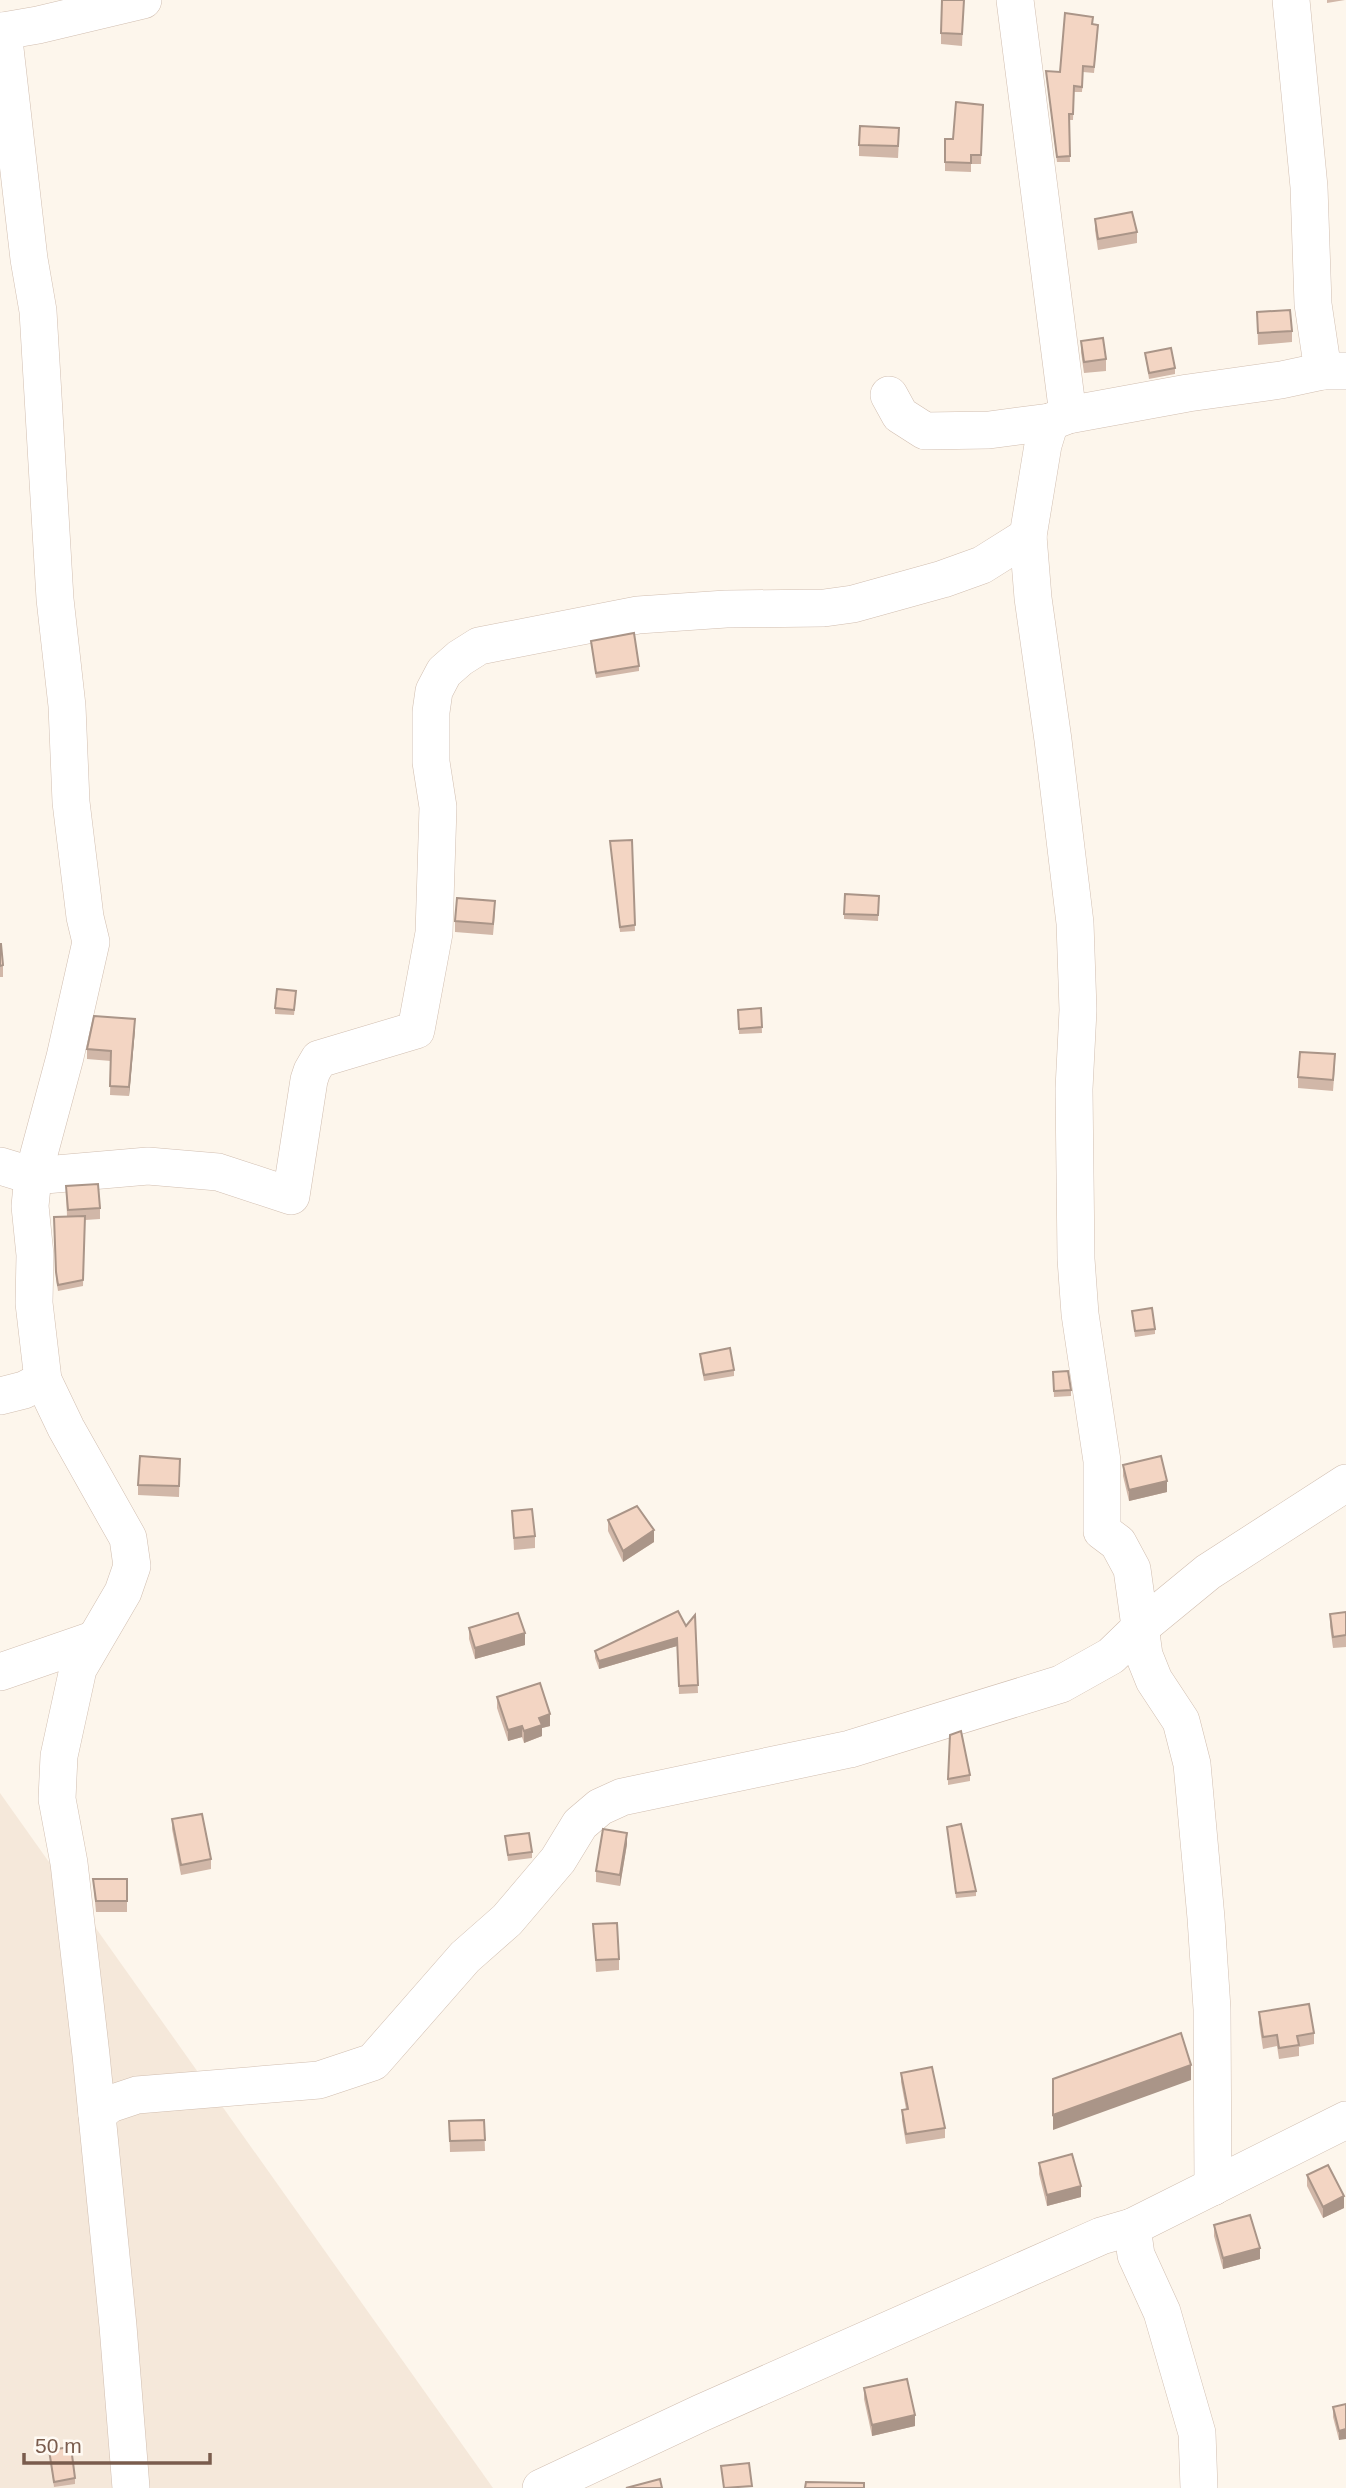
<svg xmlns="http://www.w3.org/2000/svg" width="1346" height="2488" viewBox="0 0 1346 2488" font-family="Helvetica,sans-serif">
	<style>
		.residential { fill: #f5e8da }
		.lines { fill: none; stroke-linecap: round; stroke-linejoin: round }
		.minor-casing { stroke: #d1beb0; stroke-width: 38 }
		.minor { stroke: #fff; stroke-width: 37 }
		.wall { fill: #d1b7a8 }
		.shaded-wall { fill: #aa9588 }
		.building { fill: #f3d5c3; stroke: #aa9588; stroke-width: 2 }
	</style>
	<rect width="100%" height="100%" fill="#fdf6ec"/>
	<polygon class="residential" points="0,1793 493,2488 0,2488"/>
	<g class="lines">
		<defs>
			<g id="minor">
				<polyline points="1015,0 1068,415"/>
				<polyline points="1291,0 1309,187 1313,304 1323,371"/>
				<polyline points="0,31 3,31 29,259 38,311 55,599 67,706 71,802 85,917 91,942 65,1057 33,1176 30,1206 35,1255 34,1303 43,1380 66,1428 128,1538 132,1566 123,1592 78,1669 59,1756 57,1799 69,1863 91,2055 118,2326 131,2488"/>
				<polyline points="3,31 38,25 143,0"/>
				<polyline points="889,395 900,415 925,431 989,430 1050,422"/>
				<polyline points="1028,536 1033,598 1053,740 1075,923 1078,1010 1074,1089 1076,1259 1080,1314 1102,1461 1102,1531 1118,1543 1132,1569 1144,1655 1154,1680 1181,1721 1192,1764 1206,1918 1212,2009 1213,2187"/>
				<polyline points="0,1166 33,1176 148,1166 218,1172 291,1196 309,1080 312,1071 319,1059 416,1030 434,933 438,807 431,762 431,712 434,691 444,672 460,658 479,646 638,615 726,609 824,608 853,604 943,579 982,565 1028,536 1043,445 1050,422 1068,415 1188,393 1281,380 1323,371 1346,371"/>
				<polyline points="0,1396 24,1390 43,1380"/>
				<polyline points="0,1672 93,1640"/>
				<polyline points="97,2114 110,2104 137,2095 319,2080 373,2062 465,1957 507,1920 558,1860 580,1824 600,1807 622,1797 850,1749 1061,1684 1111,1656 1141,1627 1208,1572 1346,1483"/>
				<polyline points="1132,2227 1136,2255 1162,2312 1197,2433 1199,2488"/>
				<polyline points="541,2488 701,2413 1101,2236 1132,2227 1346,2120"/>
			</g>
		</defs>
		<use href="#minor" class="minor-casing"/>
		<use href="#minor" class="minor"/>
	</g>
	<g class="wall">
		<polygon points="964,0 962,46 941,44 941,33"/>
		<polygon points="1327,0 1345,0 1327,3"/>
		<polygon points="1092,25 1098,31 1094,73 1083,72 1082,92 1074,92 1073,120 1069,120 1070,162 1057,162 1046,71 1060,72"/>
		<polygon points="983,105 981,164 971,164 971,172 945,171 945,139 953,139"/>
		<polygon points="899,139 898,158 859,156 859,145"/>
		<polygon points="1095,219 1137,232 1137,243 1098,250 1095,230"/>
		<polygon points="1257,312 1292,331 1292,342 1258,345"/>
		<polygon points="1081,341 1106,359 1106,371 1084,373 1081,352"/>
		<polygon points="1145,353 1175,368 1175,374 1149,379"/>
		<polygon points="591,641 639,666 639,671 596,678"/>
		<polygon points="632,840 635,931 620,932 610,841"/>
		<polygon points="879,896 878,921 844,919 844,914"/>
		<polygon points="495,913 493,935 455,932 455,921"/>
		<polygon points="0,944 3,965 3,977 0,977"/>
		<polygon points="296,997 294,1015 275,1014 275,1008"/>
		<polygon points="761,1008 762,1033 739,1034 738,1010"/>
		<polygon points="135,1029 129,1096 110,1095 111,1061 87,1059 87,1049"/>
		<polygon points="1335,1065 1333,1091 1298,1088 1298,1077"/>
		<polygon points="66,1186 100,1208 100,1219 85,1220 83,1286 58,1291 56,1278 54,1217 67,1217"/>
		<polygon points="1132,1311 1155,1329 1155,1334 1135,1337"/>
		<polygon points="700,1354 734,1370 734,1376 704,1381 700,1360"/>
		<polygon points="1053,1372 1071,1390 1071,1396 1054,1397"/>
		<polygon points="180,1459 179,1497 138,1495 138,1485"/>
		<polygon points="1123,1465 1167,1492 1129,1501 1123,1476"/>
		<polygon points="512,1511 535,1536 535,1548 514,1550"/>
		<polygon points="608,1520 654,1542 623,1562 608,1531"/>
		<polygon points="1346,1612 1346,1647 1333,1648 1330,1626 1330,1614"/>
		<polygon points="695,1615 698,1693 679,1694 677,1646 599,1669 595,1658 595,1651 686,1626"/>
		<polygon points="469,1628 525,1645 475,1659 469,1639"/>
		<polygon points="497,1697 550,1726 542,1728 542,1736 524,1743 522,1737 508,1741 497,1708"/>
		<polygon points="970,1775 970,1781 948,1785 948,1779"/>
		<polygon points="172,1819 211,1859 211,1869 181,1875 172,1829"/>
		<polygon points="947,1827 976,1891 976,1896 956,1898"/>
		<polygon points="505,1836 532,1852 532,1858 508,1861"/>
		<polygon points="627,1844 620,1886 596,1882 596,1871"/>
		<polygon points="93,1879 127,1879 127,1912 96,1912"/>
		<polygon points="593,1924 619,1959 619,1970 596,1972"/>
		<polygon points="1259,2012 1314,2033 1314,2044 1299,2047 1299,2056 1279,2059 1277,2046 1263,2049 1259,2023"/>
		<polygon points="901,2073 945,2128 945,2138 906,2144 902,2120 902,2110 906,2109 901,2082"/>
		<polygon points="484,2120 485,2151 450,2152 449,2121"/>
		<polygon points="1039,2163 1081,2197 1047,2206 1039,2174"/>
		<polygon points="1307,2175 1344,2208 1323,2218 1307,2186"/>
		<polygon points="1214,2225 1260,2259 1223,2269 1214,2236"/>
		<polygon points="864,2388 915,2426 872,2436 864,2399"/>
		<polygon points="1346,2404 1339,2440 1333,2417 1333,2407"/>
		<polygon points="49,2450 75,2478 75,2484 54,2487"/>
	</g>
	<g class="shaded-wall">
		<polygon points="135,1019 135,1029 129,1096 129,1087"/>
		<polygon points="1167,1481 1167,1492 1129,1501 1129,1490"/>
		<polygon points="654,1530 654,1542 623,1562 623,1551"/>
		<polygon points="525,1633 525,1645 475,1659 475,1648"/>
		<polygon points="677,1638 677,1646 599,1669 599,1661"/>
		<polygon points="550,1714 550,1726 542,1728 542,1736 524,1743 524,1731 539,1718"/>
		<polygon points="522,1726 522,1737 508,1741 508,1730"/>
		<polygon points="627,1833 627,1844 620,1886 620,1875"/>
		<polygon points="1191,2065 1191,2080 1053,2130 1053,2115"/>
		<polygon points="1081,2186 1081,2197 1047,2206 1047,2195"/>
		<polygon points="1344,2196 1344,2208 1323,2218 1323,2207"/>
		<polygon points="1260,2248 1260,2259 1223,2269 1223,2258"/>
		<polygon points="915,2415 915,2426 872,2436 872,2425"/>
		<polygon points="1346,2429 1346,2439 1339,2440 1339,2431"/>
	</g>
	<g class="building">
		<polygon points="942,0 964,0 962,34 941,33"/>
		<polygon points="1065,13 1093,17 1092,24 1098,25 1094,67 1083,66 1082,87 1074,86 1073,114 1069,114 1070,156 1057,157 1046,71 1060,72"/>
		<polygon points="956,102 983,105 981,155 971,155 971,163 945,162 945,139 953,139"/>
		<polygon points="860,126 899,128 898,146 859,145"/>
		<polygon points="1132,212 1137,232 1098,239 1095,219"/>
		<polygon points="1290,310 1292,331 1258,333 1257,312"/>
		<polygon points="1103,338 1106,359 1084,362 1081,341"/>
		<polygon points="1171,348 1175,368 1149,373 1145,353"/>
		<polygon points="634,633 639,666 596,673 591,641"/>
		<polygon points="632,840 635,925 620,927 610,841"/>
		<polygon points="845,894 879,896 878,915 844,914"/>
		<polygon points="457,898 495,901 493,924 455,921"/>
		<polygon points="0,944 1,944 3,965 0,966"/>
		<polygon points="277,989 296,991 294,1010 275,1008"/>
		<polygon points="761,1008 762,1027 739,1029 738,1010"/>
		<polygon points="94,1016 135,1019 129,1087 110,1086 111,1051 87,1049"/>
		<polygon points="1300,1052 1335,1054 1333,1080 1298,1077"/>
		<polygon points="98,1184 100,1208 68,1210 66,1186"/>
		<polygon points="85,1216 83,1280 58,1285 56,1272 54,1217"/>
		<polygon points="1152,1308 1155,1329 1135,1331 1132,1311"/>
		<polygon points="730,1348 734,1370 704,1375 700,1354"/>
		<polygon points="1068,1371 1071,1390 1054,1391 1053,1372"/>
		<polygon points="140,1456 180,1459 179,1486 138,1485"/>
		<polygon points="1161,1456 1167,1481 1129,1490 1123,1465"/>
		<polygon points="637,1506 654,1530 623,1551 608,1520"/>
		<polygon points="532,1509 535,1536 514,1538 512,1511"/>
		<polygon points="678,1611 686,1626 695,1615 698,1685 679,1686 677,1638 599,1661 595,1651"/>
		<polygon points="1346,1612 1346,1635 1333,1637 1330,1614"/>
		<polygon points="518,1613 525,1633 475,1648 469,1628"/>
		<polygon points="540,1683 550,1714 539,1718 542,1725 524,1731 522,1726 508,1730 497,1697"/>
		<polygon points="961,1731 970,1775 948,1779 950,1735"/>
		<polygon points="202,1814 211,1859 181,1865 172,1819"/>
		<polygon points="961,1824 976,1891 956,1893 947,1827"/>
		<polygon points="603,1829 627,1833 620,1875 596,1871"/>
		<polygon points="529,1833 532,1852 508,1855 505,1836"/>
		<polygon points="93,1879 127,1879 127,1901 96,1901"/>
		<polygon points="617,1923 619,1959 596,1960 593,1924"/>
		<polygon points="1309,2004 1314,2033 1297,2036 1299,2045 1279,2048 1277,2035 1263,2037 1259,2012"/>
		<polygon points="1181,2033 1191,2065 1053,2115 1053,2079"/>
		<polygon points="932,2067 945,2128 906,2134 902,2110 908,2109 901,2073"/>
		<polygon points="484,2120 485,2140 450,2141 449,2121"/>
		<polygon points="1072,2154 1081,2186 1047,2195 1039,2163"/>
		<polygon points="1328,2165 1344,2196 1323,2207 1307,2175"/>
		<polygon points="1250,2215 1260,2248 1223,2258 1214,2225"/>
		<polygon points="907,2379 915,2415 872,2425 864,2388"/>
		<polygon points="1346,2404 1346,2429 1339,2431 1333,2407"/>
		<polygon points="71,2447 75,2478 54,2482 49,2450"/>
		<polygon points="749,2463 752,2486 724,2488 721,2466"/>
		<polygon points="660,2479 662,2488 626,2488"/>
		<polygon points="806,2482 864,2483 864,2488 805,2488"/>
	</g>
	<path d="M24 2453v10h186v-10" fill="none" stroke="#7a5c4d" stroke-width="3.5"/>
	<text x="35" y="2453" font-size="21" fill="#7a5c4d" stroke="#fffaf3" stroke-width="5" paint-order="stroke">50 m</text>
</svg>
